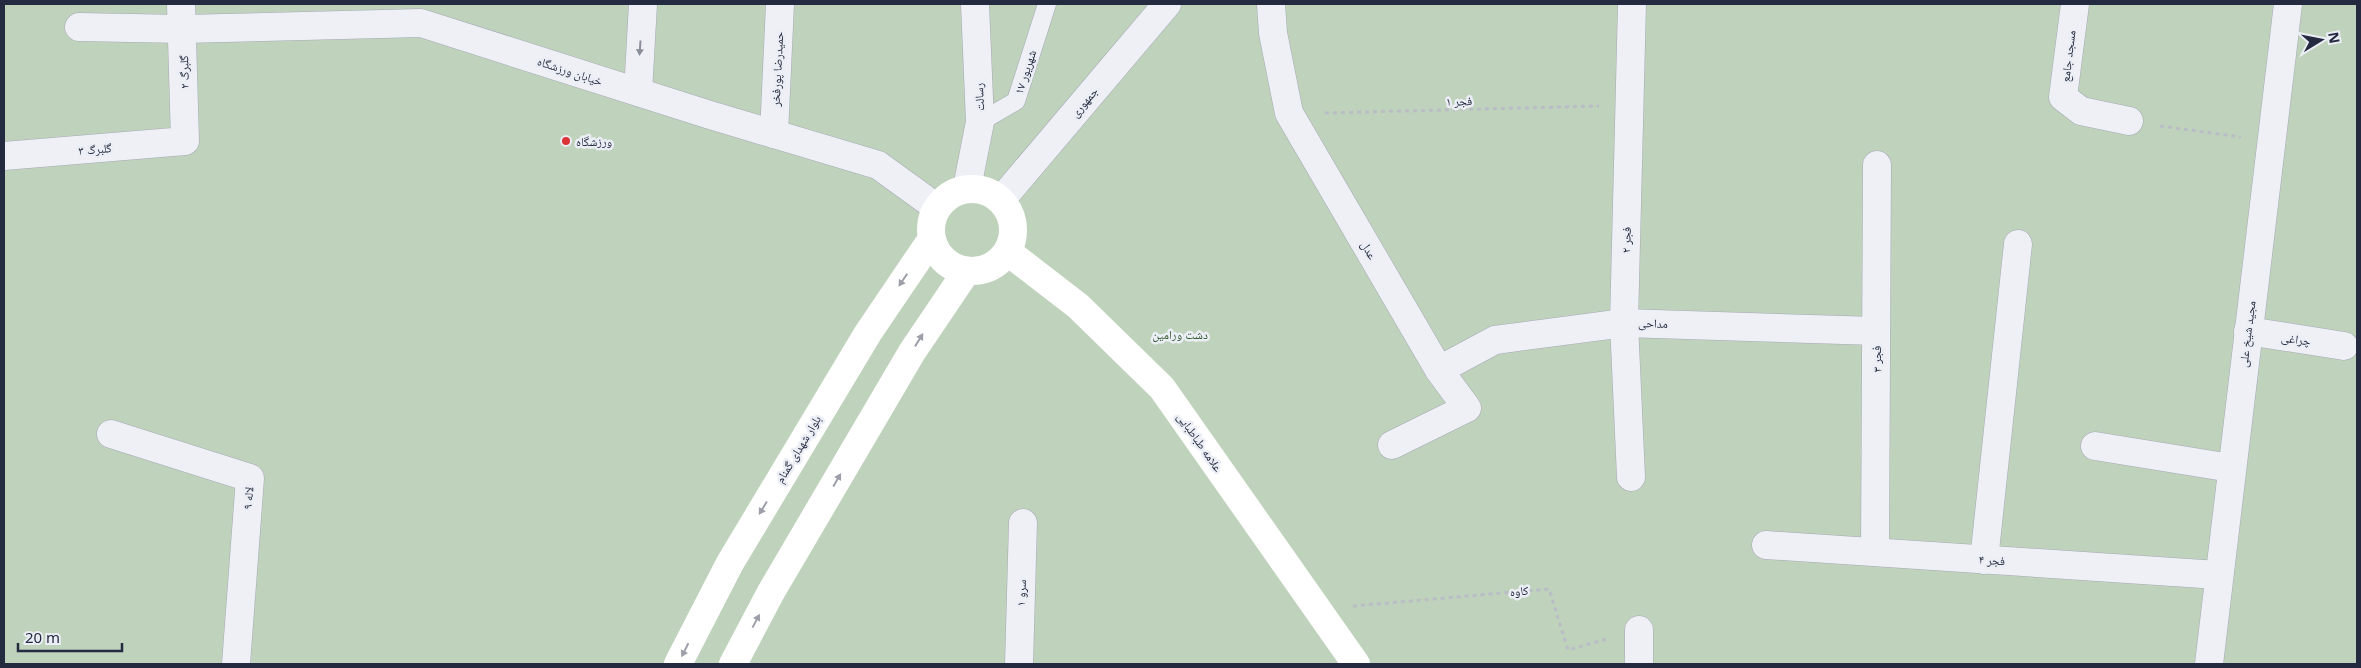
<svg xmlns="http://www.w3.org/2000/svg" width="2361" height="668" viewBox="0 0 2361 668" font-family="'Noto Sans','Noto Naskh Arabic',sans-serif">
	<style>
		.green { fill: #bfd2bc }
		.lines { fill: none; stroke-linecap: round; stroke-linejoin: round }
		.lane-casing { stroke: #a5a9b5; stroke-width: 19 }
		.street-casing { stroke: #a5a9b5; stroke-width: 29 }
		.path { stroke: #babdc6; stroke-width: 3; stroke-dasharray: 4 4; stroke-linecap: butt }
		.lane { stroke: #eff0f6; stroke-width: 18 }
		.street { stroke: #eff0f6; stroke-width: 28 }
		.secondary { stroke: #fff; stroke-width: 28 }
		.oneway { fill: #8a8d9a }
		.oneway2 { fill: #9c9fa9 }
		.poi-dot { fill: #da3436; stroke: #ebeef5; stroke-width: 2 }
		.labels { text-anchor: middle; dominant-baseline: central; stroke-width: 5; stroke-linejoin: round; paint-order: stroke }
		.street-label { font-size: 12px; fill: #242a3f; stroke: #ebeef5 }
		.poi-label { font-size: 12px; fill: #242a3f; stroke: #ebeef5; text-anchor: start }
		.park-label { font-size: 12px; fill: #335c30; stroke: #ebeef5 }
	</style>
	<rect width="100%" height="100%" fill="#dcdfe8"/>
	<rect class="green" x="4" y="4" width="2353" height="660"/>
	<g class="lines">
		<defs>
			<polyline id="lane" points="980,122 1016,101 1047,4"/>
			<g id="street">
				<polyline points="1271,4 1273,33 1289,113 1439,370 1467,408 1392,445"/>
				<polyline points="2075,4 2063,97 2081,111 2129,121"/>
				<polyline points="79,27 183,29 421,23 710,115 878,165 936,207"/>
				<polyline points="638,92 643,4"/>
				<polyline points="774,134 780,4"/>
				<polyline points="4,156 185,141 181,4"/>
				<polyline points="967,188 980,122 975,4"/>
				<polyline points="1001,200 1167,4"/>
				<polyline points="2248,331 2344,346"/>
				<polyline points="1439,370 1495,340 1624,323 1876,331"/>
				<polyline points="111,434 250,478 236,664"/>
				<polyline points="2095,446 2231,468"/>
				<polyline points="1631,477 1624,323 1632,4"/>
				<polyline points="1766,545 2218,575"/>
				<polyline points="1875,552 1877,165"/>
				<polyline points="1984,560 2018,244"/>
				<polyline points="1019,664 1023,523"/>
				<polyline points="1639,664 1639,630"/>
				<polyline points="2209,664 2288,4"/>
			</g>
		</defs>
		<use href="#lane" class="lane-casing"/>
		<use href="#street" class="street-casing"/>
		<g class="path">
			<polyline points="1325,113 1599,106"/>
			<polyline points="2160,126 2241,137"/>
			<polyline points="1353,606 1549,589 1568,650 1607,639"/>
		</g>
		<use href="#lane" class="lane"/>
		<use href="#street" class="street"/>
		<g class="secondary">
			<circle cx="972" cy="230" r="41"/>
			<polyline points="1008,252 1078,306 1162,388 1356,664"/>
			<polyline points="678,664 730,563 868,333 931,240"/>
			<polyline points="733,664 771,592 912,352 966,272"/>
		</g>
	</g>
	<defs><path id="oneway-solid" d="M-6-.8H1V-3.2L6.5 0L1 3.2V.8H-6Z" transform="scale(1.25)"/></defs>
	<use class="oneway" href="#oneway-solid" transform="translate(640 48) rotate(94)"/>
	<g class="oneway2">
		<use href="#oneway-solid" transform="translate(903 280) rotate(124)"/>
		<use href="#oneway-solid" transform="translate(919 340) rotate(-58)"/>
		<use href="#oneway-solid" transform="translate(837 480) rotate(-60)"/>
		<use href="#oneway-solid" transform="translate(763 508) rotate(121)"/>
		<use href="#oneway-solid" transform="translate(756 621) rotate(-62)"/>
		<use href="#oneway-solid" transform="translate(685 650) rotate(117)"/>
	</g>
	<circle class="poi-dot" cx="566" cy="141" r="5"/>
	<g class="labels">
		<g class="street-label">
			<text transform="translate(2068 56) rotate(-83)">مسجد جامع</text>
			<text transform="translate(777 69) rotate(-87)">حمیدرضا پورفخر</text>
			<text transform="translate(570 71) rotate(18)">خیابان ورزشگاه</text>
			<text transform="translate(184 72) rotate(-91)">گلبرگ ۲</text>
			<text transform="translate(1025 72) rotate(-72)">۱۷ شهریور</text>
			<text transform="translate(979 97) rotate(-93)">رسالت</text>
			<text transform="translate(1459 101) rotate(-1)">فجر ۱</text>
			<text transform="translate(1084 102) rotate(-50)">جمهوری</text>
			<text transform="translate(95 149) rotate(-5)">گلبرگ ۳</text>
			<text transform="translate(1626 240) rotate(-89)">فجر ۲</text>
			<text transform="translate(1369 250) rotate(60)">عدل</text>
			<text transform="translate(1653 323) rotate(2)">مداحی</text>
			<text transform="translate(2247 334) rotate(-83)">مجید شیخ علی</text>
			<text transform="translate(2296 339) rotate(9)">چراغی</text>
			<text transform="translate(1876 359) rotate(-90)">فجر ۳</text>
			<text transform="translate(1200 442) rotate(55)">علامه طباطبایی</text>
			<text transform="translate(798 449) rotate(-59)">بلوار شهدای گمنام</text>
			<text transform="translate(248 498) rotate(-85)">لاله ۹</text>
			<text transform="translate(1992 560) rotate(4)">فجر ۴</text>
			<text transform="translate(1519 591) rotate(-5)">کاوه</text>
			<text transform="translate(1021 593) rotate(-88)">سرو ۱</text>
		</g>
		<g class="poi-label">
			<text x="576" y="141">ورزشگاه</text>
		</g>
		<g class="park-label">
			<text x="1180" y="334">دشت ورامین</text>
		</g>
	</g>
	<rect width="2361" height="668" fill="none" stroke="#242a3f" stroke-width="10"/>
	<g transform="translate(2321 40) rotate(80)" stroke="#ebeef5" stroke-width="4" paint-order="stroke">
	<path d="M0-4L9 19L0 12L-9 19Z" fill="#242a3f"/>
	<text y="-8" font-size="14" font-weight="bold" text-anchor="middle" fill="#242a3f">N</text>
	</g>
	<path d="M18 643v8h104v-8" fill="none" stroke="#242a3f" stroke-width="2.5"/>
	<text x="25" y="643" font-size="15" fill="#242a3f" stroke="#ebeef5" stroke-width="4" paint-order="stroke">20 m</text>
</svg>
